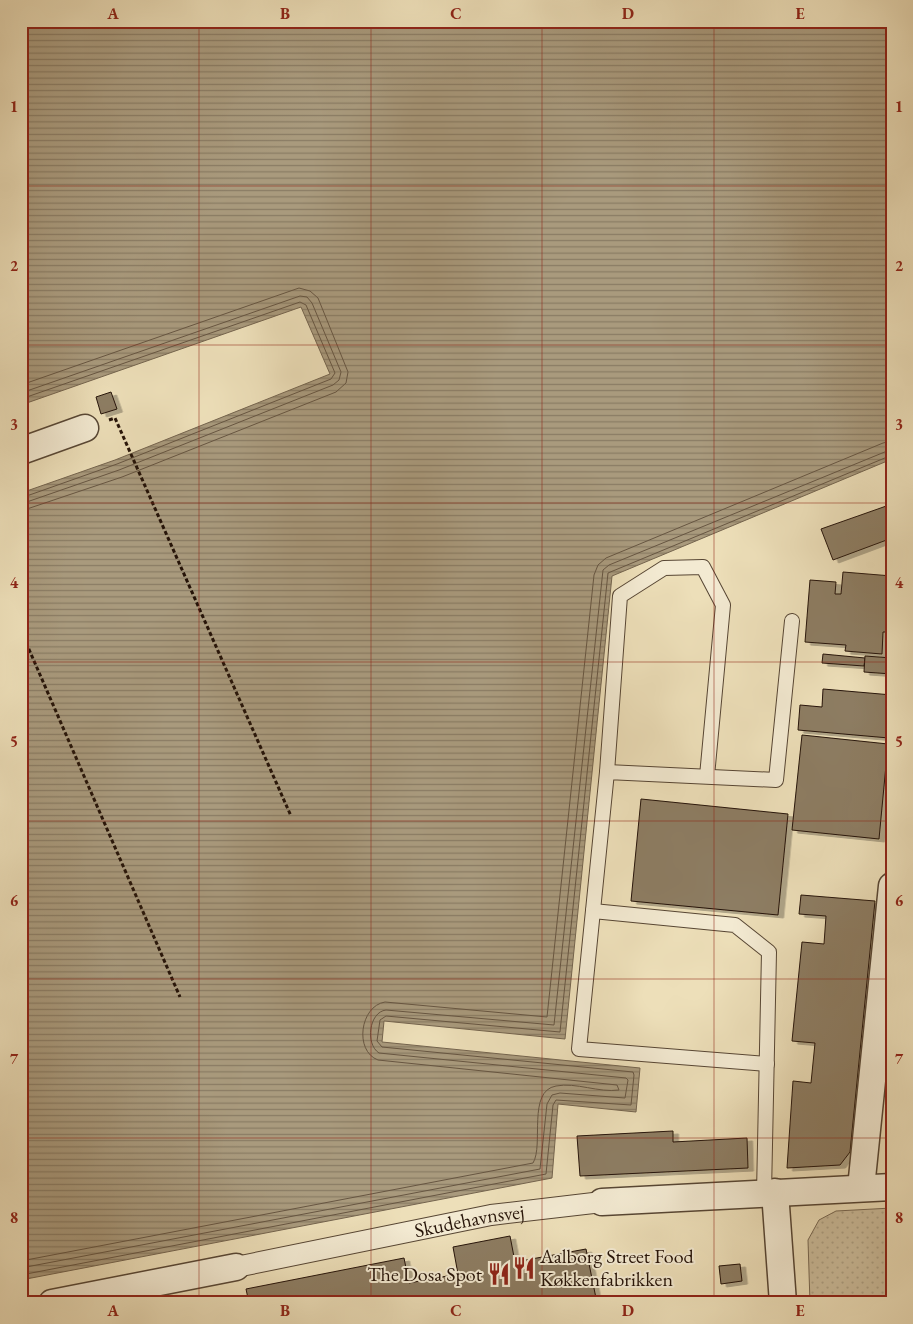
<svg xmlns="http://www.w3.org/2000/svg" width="913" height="1324" viewBox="0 0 913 1324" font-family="'EB Garamond',serif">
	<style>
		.park { fill: url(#park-dots); stroke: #786852 }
		.water { fill: url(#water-rules); stroke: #74644e }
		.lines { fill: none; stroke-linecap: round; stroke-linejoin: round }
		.shore { stroke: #675642; stroke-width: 1 }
		.building { fill: #8d7d64; stroke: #251308; filter: url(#shadow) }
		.service-casing { stroke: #574634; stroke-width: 16 }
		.pedestrian-casing { stroke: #574634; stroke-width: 22 }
		.minor-casing { stroke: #574634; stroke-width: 29 }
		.path { stroke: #251308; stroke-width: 3; stroke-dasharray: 4 2.5; stroke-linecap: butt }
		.service { stroke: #f3ead2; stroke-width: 14 }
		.pedestrian { stroke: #f3ead2; stroke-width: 20 }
		.minor { stroke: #f3ead2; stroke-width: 26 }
		.grid { fill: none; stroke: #8f2418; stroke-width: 1; stroke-opacity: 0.55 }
		.labels { text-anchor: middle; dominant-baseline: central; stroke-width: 4; stroke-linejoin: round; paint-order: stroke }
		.street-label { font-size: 20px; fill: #251308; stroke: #f3ead2 }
		.poi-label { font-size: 20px; fill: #251308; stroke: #f3ead2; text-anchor: start }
		.neatline { fill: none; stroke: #8f2418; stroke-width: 2 }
		.grid-label { font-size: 16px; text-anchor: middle; font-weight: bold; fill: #8f2418 }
	</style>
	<defs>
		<pattern id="park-dots" width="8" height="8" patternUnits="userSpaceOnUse" patternTransform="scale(1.25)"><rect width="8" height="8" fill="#cbbc9b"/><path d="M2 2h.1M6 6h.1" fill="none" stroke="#aea184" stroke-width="1.8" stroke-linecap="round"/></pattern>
		<pattern id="water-rules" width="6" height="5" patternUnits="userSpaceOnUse" patternTransform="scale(1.25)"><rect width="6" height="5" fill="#a99a7d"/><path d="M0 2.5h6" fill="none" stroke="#897c64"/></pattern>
		<filter id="shadow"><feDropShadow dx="5.5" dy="3" stdDeviation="0" flood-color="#0004"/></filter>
	</defs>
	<rect width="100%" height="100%" fill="#eddfb9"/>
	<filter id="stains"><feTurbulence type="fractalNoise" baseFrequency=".004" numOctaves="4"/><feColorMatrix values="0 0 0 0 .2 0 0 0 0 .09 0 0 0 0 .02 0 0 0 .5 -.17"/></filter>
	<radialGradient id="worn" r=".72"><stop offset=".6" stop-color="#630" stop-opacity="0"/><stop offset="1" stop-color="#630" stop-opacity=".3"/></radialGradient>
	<polygon class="park" points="892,1208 892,1303 810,1303 808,1240 819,1220 836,1211"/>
	<polygon class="water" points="21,21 892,21 892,459 612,576 565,1039 384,1021 382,1042 640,1068 636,1112 558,1104 552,1178 21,1280 21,493 115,460 330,374 301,307 21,405"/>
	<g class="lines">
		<g class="shore">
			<polyline points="21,385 299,288 310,291 318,298 348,372 346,383 336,392 122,477 21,511"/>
			<polyline points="21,393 300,296 307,297 312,303 341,372 339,380 333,385 119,470 21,504"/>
			<polyline points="21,399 300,302 306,305 335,373 331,379 117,464 21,498"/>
			<path d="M21,1261L533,1163C544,1145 527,1091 556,1086C576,1082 599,1093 619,1090L617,1085L378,1060C354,1051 360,1006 385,1002L547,1017L594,575L598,565L606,558L883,443L892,441"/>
			<path d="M21,1268L540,1169L547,1104L552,1095L560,1093L625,1098L628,1080L626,1078L379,1053C365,1044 369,1012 386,1010L554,1025L603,570L609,565L892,449"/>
			<polyline points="21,1275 546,1174 553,1105 556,1100 631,1105 634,1075 633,1072 382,1047 377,1041 380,1020 386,1016 560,1032 608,573 892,455"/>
		</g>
	</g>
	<g class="building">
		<polygon points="111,392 117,409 101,414 96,397"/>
		<polygon points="892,504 892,538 833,560 821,529"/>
		<polygon points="843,572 892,576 892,632 883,632 882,654 845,651 846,645 805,642 810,580 836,582 835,594 841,594"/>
		<polygon points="823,654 865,658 864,666 822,663"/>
		<polygon points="865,656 892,658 892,674 864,672"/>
		<polygon points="823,689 892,695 889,738 798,730 800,705 822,707"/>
		<polygon points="802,735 888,744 879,839 792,830"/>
		<polygon points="641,799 788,814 778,915 631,901"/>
		<polygon points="801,895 875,901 850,1152 840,1165 787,1168 793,1081 811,1083 815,1043 792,1041 802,942 824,944 826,916 799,914"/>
		<polygon points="673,1131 673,1142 747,1138 748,1168 580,1176 577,1136"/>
		<polygon points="510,1236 515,1262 586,1249 597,1303 249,1303 246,1289 404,1258 409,1283 458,1274 453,1247"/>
		<polygon points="740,1264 742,1281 721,1284 719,1266"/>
	</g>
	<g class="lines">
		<defs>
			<g id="service">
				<polyline points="607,772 620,596 664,568 703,567 723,605 707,776"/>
				<polyline points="593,911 735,925 769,952 764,1193"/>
				<polyline points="767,1064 579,1049 607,772 776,780 792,621"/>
			</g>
			<g id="pedestrian">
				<path id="s1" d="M236,1267L491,1215L602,1202"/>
			</g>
			<g id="minor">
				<polyline points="21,451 85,428"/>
				<polyline points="861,1188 892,886"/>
				<polyline points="775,1192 783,1303"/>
				<polyline points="602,1202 892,1187"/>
				<polyline points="52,1303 236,1267"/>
			</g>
		</defs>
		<use href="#service" class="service-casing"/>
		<use href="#pedestrian" class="pedestrian-casing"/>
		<use href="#minor" class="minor-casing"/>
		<g class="path">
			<polyline points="109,420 115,418 291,816"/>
			<polyline points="21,631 180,997"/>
		</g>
		<use href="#service" class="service"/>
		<use href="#pedestrian" class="pedestrian"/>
		<use href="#minor" class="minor"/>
	</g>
	<path class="grid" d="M199,21V1303M371,21V1303M542,21V1303M714,21V1303M21,186H892M21,345H892M21,503H892M21,662H892M21,821H892M21,979H892M21,1138H892"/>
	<defs>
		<symbol id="restaurant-bare" viewBox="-9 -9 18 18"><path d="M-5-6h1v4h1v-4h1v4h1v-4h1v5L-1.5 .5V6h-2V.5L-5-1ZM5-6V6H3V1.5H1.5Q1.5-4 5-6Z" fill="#8f2418" stroke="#f3ead2" stroke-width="2.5" paint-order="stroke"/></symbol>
	</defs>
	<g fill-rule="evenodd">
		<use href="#restaurant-bare" x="508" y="1252" width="32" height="32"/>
		<use href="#restaurant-bare" x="483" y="1258" width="32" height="32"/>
	</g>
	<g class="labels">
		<g class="street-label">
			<text stroke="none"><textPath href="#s1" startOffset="238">Skudehavnsvej</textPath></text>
		</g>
		<g class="poi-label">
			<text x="540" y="1256">Aalborg Street Food<tspan x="540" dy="23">Køkkenfabrikken</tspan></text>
			<text x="482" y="1274" text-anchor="end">The Dosa Spot</text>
		</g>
	</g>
	<rect width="913" height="1324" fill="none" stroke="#eddfb9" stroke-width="55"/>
	<rect x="28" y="28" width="858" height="1268" class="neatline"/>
	<g class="grid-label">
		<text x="113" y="19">A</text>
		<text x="285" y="19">B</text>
		<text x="456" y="19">C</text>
		<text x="628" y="19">D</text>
		<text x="800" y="19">E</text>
		<text x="14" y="112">1</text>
		<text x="899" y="112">1</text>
		<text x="14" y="271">2</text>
		<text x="899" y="271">2</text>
		<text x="14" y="430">3</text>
		<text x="899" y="430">3</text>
		<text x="14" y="588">4</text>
		<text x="899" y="588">4</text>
		<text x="14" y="747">5</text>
		<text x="899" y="747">5</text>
		<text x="14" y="906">6</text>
		<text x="899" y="906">6</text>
		<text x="14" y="1064">7</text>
		<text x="899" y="1064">7</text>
		<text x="14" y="1223">8</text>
		<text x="899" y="1223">8</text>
		<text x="113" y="1316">A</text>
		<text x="285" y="1316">B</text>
		<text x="456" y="1316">C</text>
		<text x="628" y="1316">D</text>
		<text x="800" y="1316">E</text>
	</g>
	<rect width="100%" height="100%" filter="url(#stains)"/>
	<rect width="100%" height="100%" fill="url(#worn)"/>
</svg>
